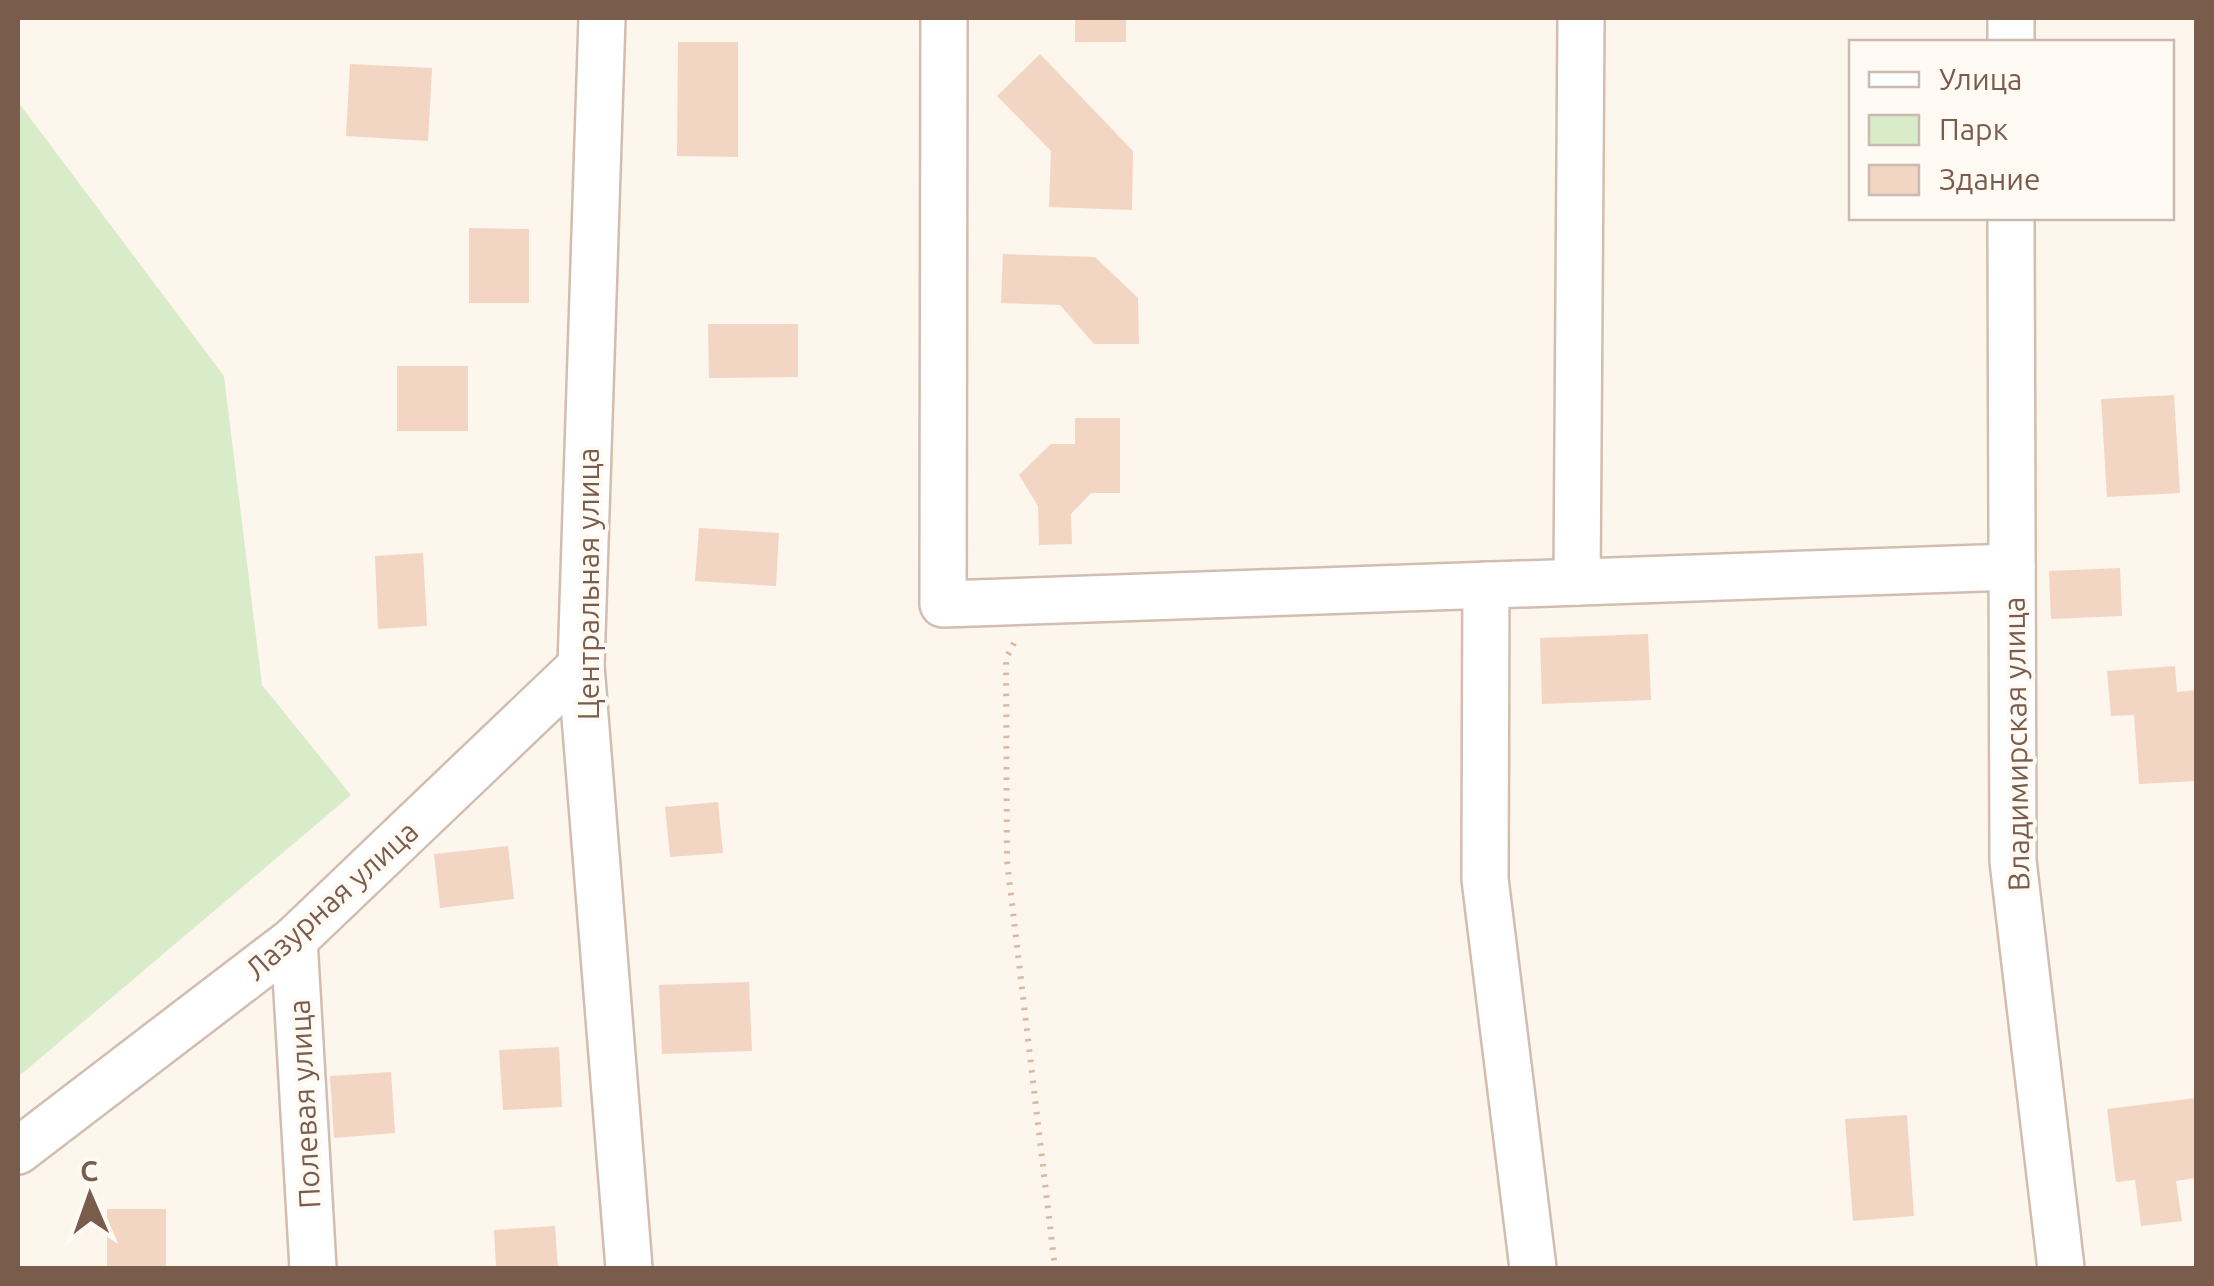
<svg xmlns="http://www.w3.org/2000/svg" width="2214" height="1286" viewBox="0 0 2214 1286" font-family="Ubuntu,sans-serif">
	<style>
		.green { fill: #d8ecc9 }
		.building { fill: #f3d5c3 }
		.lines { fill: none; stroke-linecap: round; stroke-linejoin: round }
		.minor-casing { stroke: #d1beb0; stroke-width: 50 }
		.path { stroke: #d9b8a5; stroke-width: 6; stroke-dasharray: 2.5 8; stroke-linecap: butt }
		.minor { stroke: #fff; stroke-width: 45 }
		.labels { text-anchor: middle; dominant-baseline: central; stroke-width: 8; stroke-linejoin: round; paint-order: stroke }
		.street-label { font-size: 30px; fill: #7a5c4d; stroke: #fffaf3 }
	</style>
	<rect width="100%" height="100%" fill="#fdf6ec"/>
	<polygon class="green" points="18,102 224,376 262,685 351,795 18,1077"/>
	<g class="building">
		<rect x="1075" y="18" width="51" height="24"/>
		<polygon points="678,42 738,42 738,157 677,156"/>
		<polygon points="1040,54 1133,151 1132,210 1049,207 1051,151 997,96"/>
		<polygon points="350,64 432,68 428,141 346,136"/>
		<polygon points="469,228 529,229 529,303 469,303"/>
		<polygon points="1003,254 1095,257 1138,298 1139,344 1094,344 1060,305 1001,303"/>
		<polygon points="708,324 798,324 798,377 709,378"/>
		<rect x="397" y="366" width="71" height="65"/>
		<polygon points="2174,395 2180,493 2107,497 2101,399"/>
		<polygon points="1075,418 1120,418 1120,493 1091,493 1071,514 1072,544 1039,545 1038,506 1019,475 1051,444 1075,444"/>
		<polygon points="699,528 779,533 776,586 695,581"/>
		<polygon points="423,553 427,626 378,629 375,556"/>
		<polygon points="2120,568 2122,616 2051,619 2049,571"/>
		<polygon points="1648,634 1651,700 1542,704 1540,638"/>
		<polygon points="2175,666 2177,692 2196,690 2196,781 2139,784 2134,715 2111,716 2107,671"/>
		<polygon points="718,802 723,853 670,857 665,807"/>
		<polygon points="508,846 514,899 440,908 434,854"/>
		<polygon points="749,982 752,1051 662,1054 659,985"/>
		<polygon points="559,1047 562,1107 503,1110 499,1050"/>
		<polygon points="391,1072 395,1133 334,1138 330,1076"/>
		<polygon points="2196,1098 2196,1178 2176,1181 2182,1221 2141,1226 2135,1180 2116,1182 2107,1109"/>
		<polygon points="1907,1115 1914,1216 1853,1221 1845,1119"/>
		<rect x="107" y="1209" width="59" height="59"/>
		<polygon points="555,1226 558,1268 496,1268 494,1230"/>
	</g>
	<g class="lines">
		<defs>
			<g id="minor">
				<polyline points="602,18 581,666 629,1268"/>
				<polyline points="944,18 943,604 2012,567"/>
				<polyline points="2011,18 2011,42"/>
				<polyline points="2011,218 2013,861 2061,1268"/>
				<polyline points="1577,582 1581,18"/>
				<polyline points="1486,585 1485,879 1533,1268"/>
				<polyline points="294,940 313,1268"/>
				<polyline points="18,1151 294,940 581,666"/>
			</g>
		</defs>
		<use href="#minor" class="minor-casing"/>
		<polyline class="path" points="1014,643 1006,659 1007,861 1055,1268"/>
		<use href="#minor" class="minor"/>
	</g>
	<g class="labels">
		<g class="street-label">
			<text transform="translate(588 584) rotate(-90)">Центральная улица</text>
			<text transform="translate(2016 744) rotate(-91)">Владимирская улица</text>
			<text transform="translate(331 900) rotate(-42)">Лазурная улица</text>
			<text transform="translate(304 1104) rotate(-93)">Полевая улица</text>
		</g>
	</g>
	<rect width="2214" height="1286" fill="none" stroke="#7a5c4d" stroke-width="40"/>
	<rect x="1849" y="40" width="325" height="180" fill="#fffaf3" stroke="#cabbb1" stroke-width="2.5"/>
	<rect x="1869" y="72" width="50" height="15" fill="#ffffff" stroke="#cabbb1" stroke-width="2.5"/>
	<text x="1939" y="90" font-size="30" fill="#7a5c4d">Улица</text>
	<rect x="1869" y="115" width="50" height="30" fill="#d8ecc9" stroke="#cabbb1" stroke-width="2.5"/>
	<text x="1939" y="140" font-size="30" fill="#7a5c4d">Парк</text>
	<rect x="1869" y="165" width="50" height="30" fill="#f3d5c3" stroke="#cabbb1" stroke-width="2.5"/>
	<text x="1939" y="190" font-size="30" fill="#7a5c4d">Здание</text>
	<g transform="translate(90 1196) rotate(358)" stroke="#fffaf3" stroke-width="8" paint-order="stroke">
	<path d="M0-8L18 38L0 25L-18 38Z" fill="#7a5c4d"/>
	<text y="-15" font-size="28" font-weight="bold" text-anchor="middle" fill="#7a5c4d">С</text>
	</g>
</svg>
